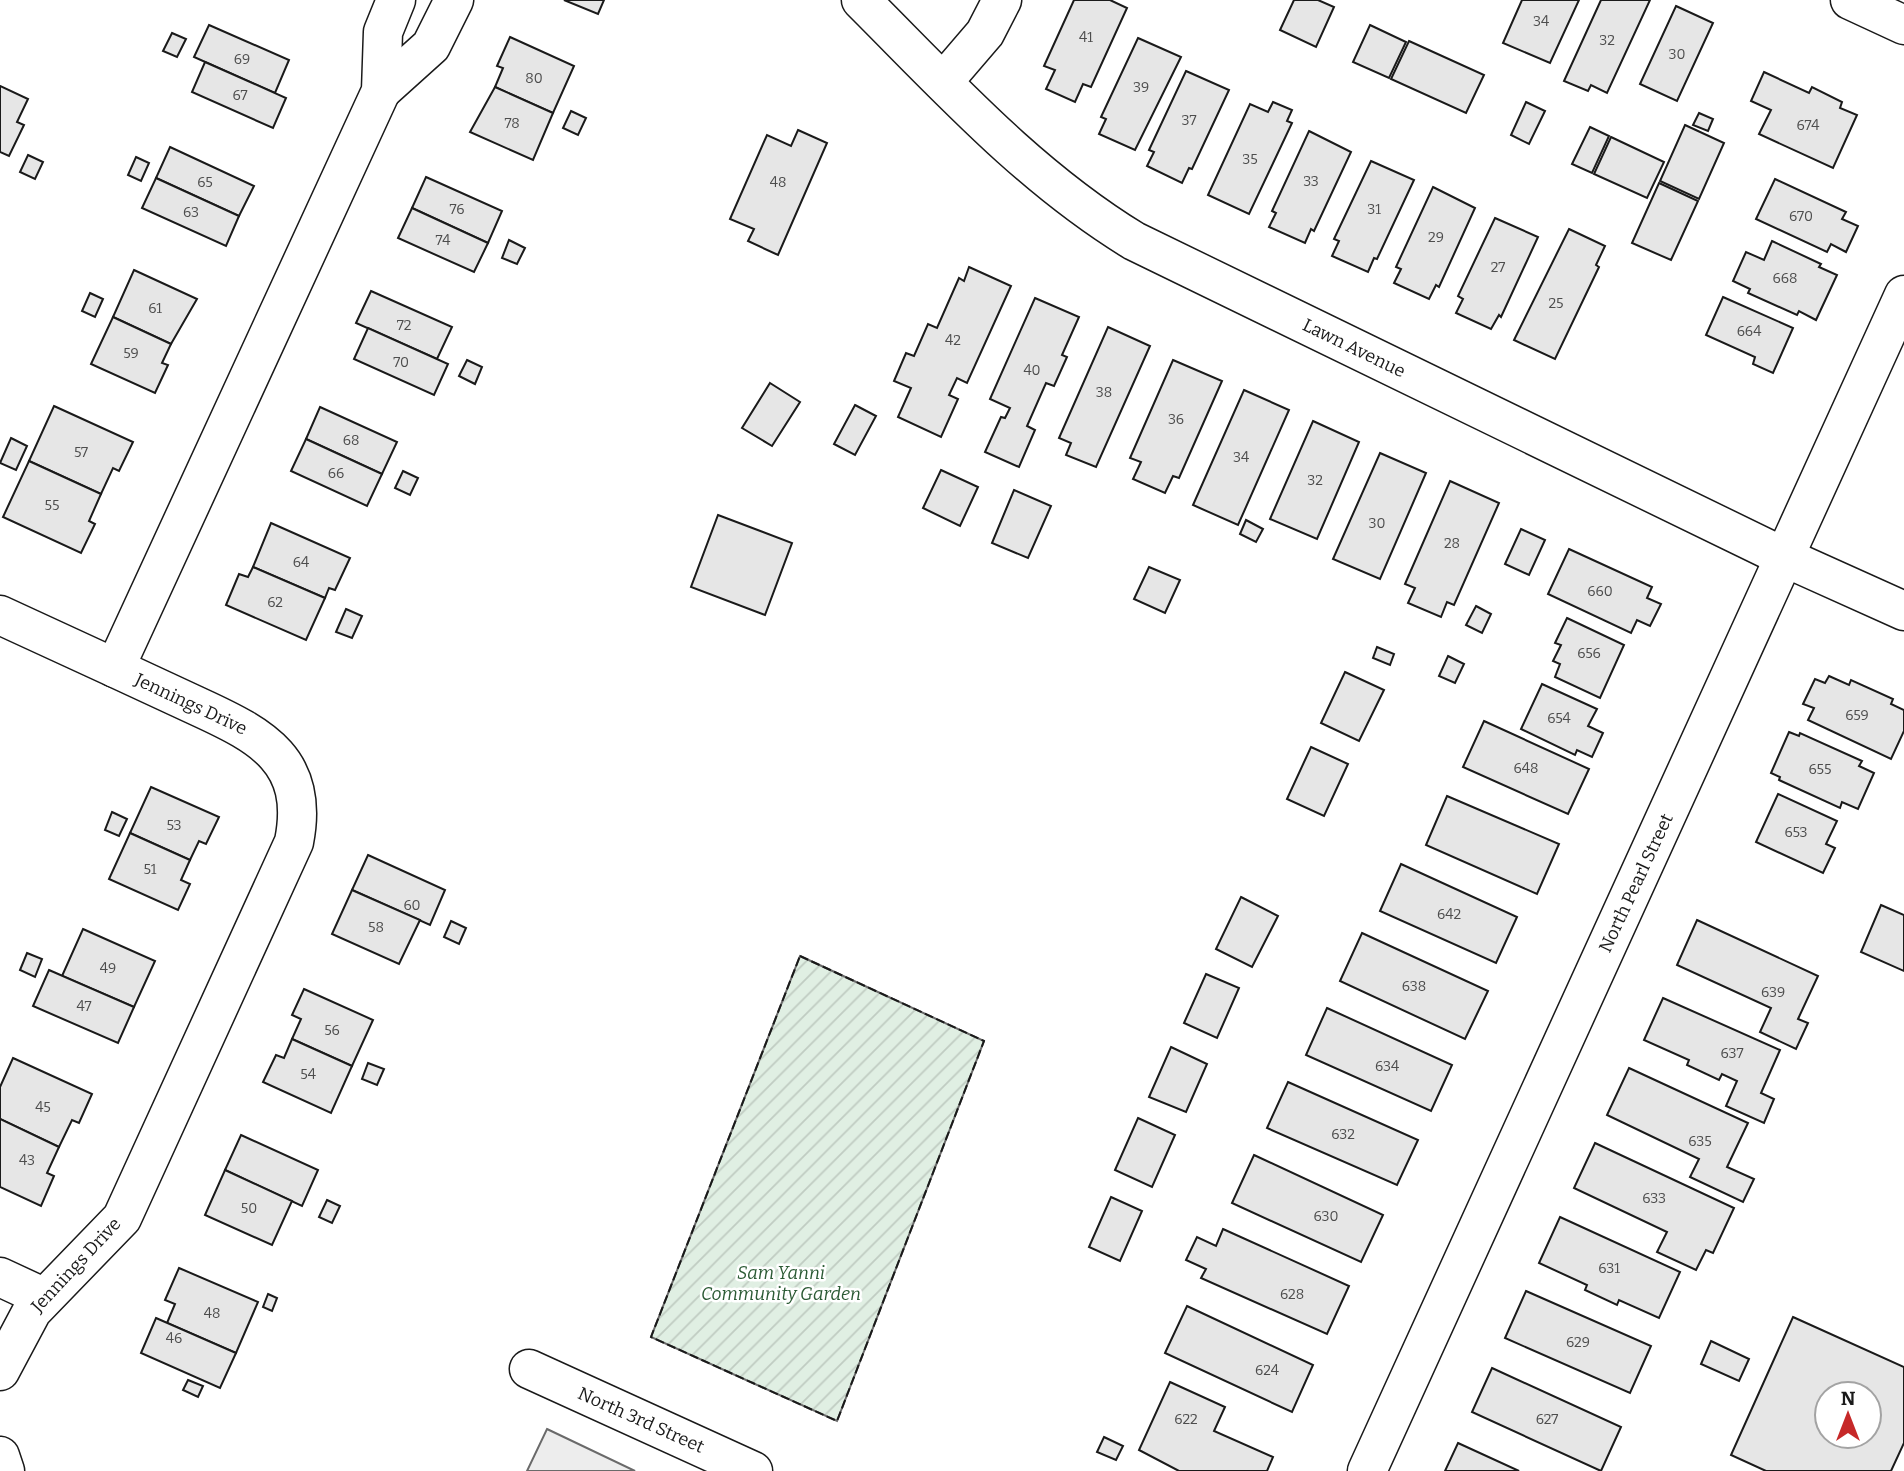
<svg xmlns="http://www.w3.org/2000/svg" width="1904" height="1471" viewBox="0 0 1904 1471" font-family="Bitter,serif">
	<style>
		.garden { fill: url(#garden-furrows); stroke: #6a6a6a; stroke-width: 2 }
		.parking { fill: #ededed; stroke: #6a6a6a; stroke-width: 2 }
		.building { fill: #e6e6e6; stroke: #1a1a1a; stroke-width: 2; fill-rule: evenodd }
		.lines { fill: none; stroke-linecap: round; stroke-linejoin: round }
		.street-casing { stroke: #1a1a1a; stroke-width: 41 }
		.primary-casing { stroke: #1a1a1a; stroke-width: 41 }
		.street { stroke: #fff; stroke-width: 38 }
		.primary { stroke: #fff; stroke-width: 38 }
		.fence { stroke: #1a1a1a; stroke-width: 2; stroke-dasharray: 9 3.5; stroke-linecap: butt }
		.labels { text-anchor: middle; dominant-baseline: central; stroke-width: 5; stroke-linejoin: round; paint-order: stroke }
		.number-label { font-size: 14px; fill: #4d4d4d }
		.street-label { font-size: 18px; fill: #1a1a1a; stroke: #fff }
		.park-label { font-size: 18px; font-style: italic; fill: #2b5a34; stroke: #fff }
	</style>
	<defs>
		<pattern id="garden-furrows" width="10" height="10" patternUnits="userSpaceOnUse" patternTransform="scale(1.75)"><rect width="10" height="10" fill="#e0efe3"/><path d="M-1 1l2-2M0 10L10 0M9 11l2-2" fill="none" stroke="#c0ccc2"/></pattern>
	</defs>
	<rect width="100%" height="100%" fill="#fff"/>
	<polygon class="garden" points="800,956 984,1041 837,1421 651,1337"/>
	<polygon class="parking" points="547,1429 635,1471 527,1471"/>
	<g class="building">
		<polygon points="564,0 604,0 598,14"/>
		<polygon points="1074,0 1110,0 1127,8 1091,87 1083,84 1075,102 1046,89 1055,70 1044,66"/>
		<polygon points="1294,0 1318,0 1334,7 1316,47 1280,30"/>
		<polygon points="1522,0 1579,0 1550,63 1503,43"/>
		<polygon points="1601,0 1650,0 1607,93 1591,85 1588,91 1564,81"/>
		<polygon points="1676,6 1713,23 1677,101 1640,84"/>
		<polygon points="209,25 289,60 275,93 194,57"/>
		<polygon points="1370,25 1406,42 1389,78 1353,62"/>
		<polygon points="172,33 186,39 177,57 163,51"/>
		<polygon points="510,37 574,66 553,113 495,87 503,68 497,66"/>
		<polygon points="1138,38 1181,57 1135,150 1099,134 1106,119 1101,117"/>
		<polygon points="1409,41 1484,75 1466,113 1391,79"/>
		<polygon points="205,62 286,98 273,128 192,92"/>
		<polygon points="1186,71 1229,90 1192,169 1189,168 1182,183 1147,166 1154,152 1149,150"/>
		<polygon points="1764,72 1809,93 1812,87 1842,102 1840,108 1857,115 1833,168 1759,134 1771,110 1751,101"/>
		<polygon points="0,86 28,99 17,122 24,125 9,156 0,152"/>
		<polygon points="495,87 553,113 533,160 470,132"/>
		<polygon points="1273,102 1292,110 1287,121 1292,123 1249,214 1208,195 1250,104 1268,112"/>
		<polygon points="1526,102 1545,111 1529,144 1511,135"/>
		<polygon points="571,111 586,118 578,135 563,128"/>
		<polygon points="1699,113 1713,119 1708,131 1693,125"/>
		<polygon points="1685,125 1724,143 1699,199 1660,181"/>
		<polygon points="1590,127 1609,136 1592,173 1572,164"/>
		<polygon points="798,130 827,143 778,255 748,241 754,229 730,219 767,135 791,146"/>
		<polygon points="1309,131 1351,152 1314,231 1311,229 1305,243 1269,227 1276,213 1272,211"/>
		<polygon points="1611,137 1664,162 1647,198 1594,174"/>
		<polygon points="170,147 254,186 239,216 156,178"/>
		<polygon points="28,155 43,162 35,179 20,172"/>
		<polygon points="136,157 149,163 141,181 128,175"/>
		<polygon points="1371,161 1414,180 1377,259 1374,258 1368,272 1332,256 1339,241 1334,239"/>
		<polygon points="426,177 502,211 488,243 412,208"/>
		<polygon points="156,178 239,216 226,246 142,208"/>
		<polygon points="1775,179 1846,212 1842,219 1858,226 1846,252 1831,244 1827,252 1756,219"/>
		<polygon points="1659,183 1698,201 1671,260 1632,243"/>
		<polygon points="1433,187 1475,208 1439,287 1436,285 1429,299 1394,283 1401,269 1396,267"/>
		<polygon points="412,208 488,243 474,272 398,238"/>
		<polygon points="1495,218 1538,237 1501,317 1499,315 1491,329 1456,313 1463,299 1458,296"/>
		<polygon points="1569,229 1605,246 1596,265 1599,267 1555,359 1514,340"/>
		<polygon points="509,240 525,248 517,264 502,258"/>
		<polygon points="1772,241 1821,264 1819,267 1837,275 1816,320 1799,311 1797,315 1748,293 1750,289 1733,281 1746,252 1764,260"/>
		<polygon points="969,267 1011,286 967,383 957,378 949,395 958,399 941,437 898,417 911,388 894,381 906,353 914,356 928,324 937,328 959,278 964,281"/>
		<polygon points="134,270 197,299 171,344 113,317"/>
		<polygon points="371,291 452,327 437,359 356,323"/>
		<polygon points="90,293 103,299 95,317 82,311"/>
		<polygon points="1723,297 1793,328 1773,373 1753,364 1755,357 1706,335"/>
		<polygon points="1035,298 1079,317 1062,355 1067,357 1054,386 1046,383 1027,426 1035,430 1019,467 985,452 1001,417 1005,418 1010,408 990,399"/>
		<polygon points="113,317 171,344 162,363 168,365 155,393 91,364"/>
		<polygon points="1108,327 1150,346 1096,467 1066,455 1071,443 1059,438"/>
		<polygon points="368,328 448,364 434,395 354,359"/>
		<polygon points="467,360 482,367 475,384 459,376"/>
		<polygon points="1173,360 1222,381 1179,478 1173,476 1165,493 1133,479 1141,462 1130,458"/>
		<polygon points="770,383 800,402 772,446 742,428"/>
		<polygon points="1244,390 1289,410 1238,525 1193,505"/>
		<polygon points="855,405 876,416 855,455 834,444"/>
		<polygon points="54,406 133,442 119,471 113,468 101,494 29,461"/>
		<polygon points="320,407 397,442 382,474 306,439"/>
		<polygon points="1313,421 1359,442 1317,539 1270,519"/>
		<polygon points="11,438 27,446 16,470 0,463"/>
		<polygon points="306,439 382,474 367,506 291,471"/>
		<polygon points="1380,453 1426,473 1380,579 1333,559"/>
		<polygon points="29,461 101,494 89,521 95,524 81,553 3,517"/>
		<polygon points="941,470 978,487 960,526 923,508"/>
		<polygon points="403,471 418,478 410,495 395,488"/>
		<polygon points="1450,481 1499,503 1454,605 1447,602 1441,617 1408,603 1415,588 1405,584"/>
		<polygon points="1014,490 1051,506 1028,558 992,543"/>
		<polygon points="718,515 792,543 765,615 691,587"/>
		<polygon points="1246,520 1263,529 1256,542 1240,534"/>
		<polygon points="271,523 350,558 335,590 329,588 325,598 253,567"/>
		<polygon points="1521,529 1545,540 1529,575 1505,564"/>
		<polygon points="1569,549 1652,587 1647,598 1661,604 1650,626 1637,620 1631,633 1548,594"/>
		<polygon points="253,567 325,598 306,640 226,605 239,574 248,577"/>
		<polygon points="1149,567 1180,580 1165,613 1134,599"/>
		<polygon points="1476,606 1491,614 1482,633 1466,625"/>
		<polygon points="346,609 362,616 352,638 336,632"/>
		<polygon points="1567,618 1624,645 1600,698 1555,677 1560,664 1553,661 1561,645 1555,643"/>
		<polygon points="1377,647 1394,654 1390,665 1373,658"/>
		<polygon points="1448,656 1464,664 1455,683 1439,676"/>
		<polygon points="1345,672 1384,690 1359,741 1321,723"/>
		<polygon points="1829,676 1849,685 1851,680 1893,699 1891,704 1904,710 1904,731 1891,759 1808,720 1814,708 1803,704 1815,679 1825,683"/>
		<polygon points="1542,684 1597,709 1588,726 1603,733 1592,757 1577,750 1575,755 1521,729"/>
		<polygon points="1484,721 1589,769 1568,814 1463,767"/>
		<polygon points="1789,732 1799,736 1800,733 1862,761 1859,766 1874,773 1858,809 1842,802 1840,808 1779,780 1780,777 1771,773"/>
		<polygon points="1311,747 1348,764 1324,816 1287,799"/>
		<polygon points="151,787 219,817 206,844 199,841 190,860 130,833"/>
		<polygon points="1778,794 1837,821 1826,844 1835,848 1823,873 1756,842"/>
		<polygon points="1447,796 1559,844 1537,894 1426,845"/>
		<polygon points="112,812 127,819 119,836 105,830"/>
		<polygon points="130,833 190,860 181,880 190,884 178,910 109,879"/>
		<polygon points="368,855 445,890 430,925 352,890"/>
		<polygon points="1401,864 1517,917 1496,963 1380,911"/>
		<polygon points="352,890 420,920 399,964 332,934"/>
		<polygon points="1241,897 1278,916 1252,967 1216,949"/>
		<polygon points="1881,905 1904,915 1904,971 1861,952"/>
		<polygon points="1697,920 1818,976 1798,1019 1808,1023 1796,1049 1760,1032 1771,1008 1677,965"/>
		<polygon points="451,921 466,928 459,944 444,937"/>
		<polygon points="83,929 155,961 134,1007 62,976"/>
		<polygon points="1362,933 1488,991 1465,1039 1340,981"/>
		<polygon points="27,953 42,959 35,977 20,970"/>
		<polygon points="49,970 134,1007 118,1043 33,1006"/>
		<polygon points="1206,974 1239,988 1217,1038 1184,1023"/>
		<polygon points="304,989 373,1020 352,1066 292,1039 301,1019 292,1015"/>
		<polygon points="1663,998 1780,1050 1761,1093 1774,1099 1764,1123 1726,1106 1737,1081 1722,1074 1719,1080 1687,1065 1689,1060 1644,1040"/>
		<polygon points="1327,1008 1452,1065 1431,1111 1306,1055"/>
		<polygon points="292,1039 352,1066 331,1113 263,1082 276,1055 284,1058"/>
		<polygon points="1171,1047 1207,1064 1186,1112 1149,1097"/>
		<polygon points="13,1058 92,1094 79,1123 72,1120 59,1147 0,1119 0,1087"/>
		<polygon points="368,1063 384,1069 377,1085 362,1079"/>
		<polygon points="1629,1068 1748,1123 1727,1167 1754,1179 1743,1202 1690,1177 1699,1159 1607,1115"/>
		<polygon points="1288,1082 1418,1140 1397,1185 1267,1128"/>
		<polygon points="1138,1118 1175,1135 1152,1187 1115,1170"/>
		<polygon points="0,1119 59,1147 47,1173 54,1176 41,1206 0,1187"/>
		<polygon points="241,1135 318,1170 302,1206 225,1170"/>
		<polygon points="1595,1143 1734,1208 1713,1253 1706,1250 1696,1270 1657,1252 1667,1232 1574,1188"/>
		<polygon points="1254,1155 1383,1215 1361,1262 1232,1203"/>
		<polygon points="225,1170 292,1201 272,1245 205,1215"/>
		<polygon points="1111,1197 1142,1211 1120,1261 1089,1247"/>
		<polygon points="327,1200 340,1206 332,1223 319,1217"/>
		<polygon points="1560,1217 1680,1272 1659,1318 1619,1300 1617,1305 1585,1290 1587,1285 1539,1263"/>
		<polygon points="1223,1229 1349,1286 1327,1334 1201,1278 1206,1269 1186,1260 1197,1237 1216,1246"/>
		<polygon points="179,1268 258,1302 236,1353 167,1323 175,1304 165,1300"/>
		<polygon points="1526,1291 1651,1346 1630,1393 1505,1338"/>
		<polygon points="268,1294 277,1298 272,1311 263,1307"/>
		<polygon points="1187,1306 1313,1365 1292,1412 1165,1353"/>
		<path d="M1793,1317L1904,1367V1443L1891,1471H1766L1731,1455ZM1827,1394H1869V1436H1827Z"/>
		<polygon points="156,1318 236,1353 220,1388 141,1353"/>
		<polygon points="1711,1341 1749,1359 1739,1381 1701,1364"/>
		<polygon points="1492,1368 1621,1427 1601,1471 1472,1412"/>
		<polygon points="188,1380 203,1386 198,1397 183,1390"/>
		<polygon points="1170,1382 1225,1407 1214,1431 1273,1457 1267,1471 1179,1471 1139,1450"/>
		<polygon points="1104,1437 1123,1446 1116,1460 1097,1452"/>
		<polygon points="1458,1443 1519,1471 1445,1471"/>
	</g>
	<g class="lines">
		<defs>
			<g id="street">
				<path d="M861,0C947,86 1029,177 1134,241L1784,557L1904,611"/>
				<polyline points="1850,0 1904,25"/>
				<polyline points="943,82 985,33 1002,0"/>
				<polyline points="381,91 431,46 454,0"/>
				<polyline points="0,615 115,668"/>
				<polyline points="0,1277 43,1297"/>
				<polyline points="529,1369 753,1471"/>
				<path d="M0,1371L32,1311L122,1218L294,842C310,761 262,736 199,707C171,694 143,681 115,668L381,91L383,32L396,0"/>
				<polyline points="0,1456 5,1471"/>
			</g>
			<polyline id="primary" points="1367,1471 1904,295"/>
		</defs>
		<use href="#street" class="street-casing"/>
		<use href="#primary" class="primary-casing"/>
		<use href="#street" class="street"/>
		<use href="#primary" class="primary"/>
		<polygon class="fence" points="800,956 984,1041 837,1421 651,1337"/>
	</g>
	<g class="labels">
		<g class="number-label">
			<text x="1541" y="21">34</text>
			<text x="1086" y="37">41</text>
			<text x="1607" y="40">32</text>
			<text x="1677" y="54">30</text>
			<text x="242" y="59">69</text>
			<text x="534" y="78">80</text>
			<text x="1141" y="87">39</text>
			<text x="240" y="95">67</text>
			<text x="1189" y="120">37</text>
			<text x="512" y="123">78</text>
			<text x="1808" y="125">674</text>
			<text x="1250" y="159">35</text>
			<text x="1311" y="181">33</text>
			<text x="205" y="182">65</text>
			<text x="778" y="182">48</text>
			<text x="457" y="209">76</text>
			<text x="1374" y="209">31</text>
			<text x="191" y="212">63</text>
			<text x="1801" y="216">670</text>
			<text x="1436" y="237">29</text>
			<text x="443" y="240">74</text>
			<text x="1498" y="267">27</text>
			<text x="1785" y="278">668</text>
			<text x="1556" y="303">25</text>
			<text x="155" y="308">61</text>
			<text x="404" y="325">72</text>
			<text x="1749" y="331">664</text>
			<text x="953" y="340">42</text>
			<text x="131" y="353">59</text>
			<text x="401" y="362">70</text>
			<text x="1032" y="370">40</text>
			<text x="1104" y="392">38</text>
			<text x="1176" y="419">36</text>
			<text x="351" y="440">68</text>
			<text x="81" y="452">57</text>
			<text x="1241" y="457">34</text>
			<text x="336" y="473">66</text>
			<text x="1315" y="480">32</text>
			<text x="52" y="505">55</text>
			<text x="1377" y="523">30</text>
			<text x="1452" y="543">28</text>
			<text x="301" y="562">64</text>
			<text x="1600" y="591">660</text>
			<text x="275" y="602">62</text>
			<text x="1589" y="653">656</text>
			<text x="1857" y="715">659</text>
			<text x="1559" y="718">654</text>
			<text x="1526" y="768">648</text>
			<text x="1820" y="769">655</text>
			<text x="174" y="825">53</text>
			<text x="1796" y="832">653</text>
			<text x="150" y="869">51</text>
			<text x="412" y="905">60</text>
			<text x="1449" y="914">642</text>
			<text x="376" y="927">58</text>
			<text x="108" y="968">49</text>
			<text x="1414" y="986">638</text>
			<text x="1773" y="992">639</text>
			<text x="84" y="1006">47</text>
			<text x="332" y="1030">56</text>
			<text x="1732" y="1053">637</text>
			<text x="1387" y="1066">634</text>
			<text x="308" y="1074">54</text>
			<text x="43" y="1107">45</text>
			<text x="1343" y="1134">632</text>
			<text x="1700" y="1141">635</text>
			<text x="27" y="1160">43</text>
			<text x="1654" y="1198">633</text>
			<text x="249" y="1208">50</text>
			<text x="1326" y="1216">630</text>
			<text x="1609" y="1268">631</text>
			<text x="1292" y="1294">628</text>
			<text x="212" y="1313">48</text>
			<text x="174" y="1338">46</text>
			<text x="1578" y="1342">629</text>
			<text x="1267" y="1370">624</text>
			<text x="1186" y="1419">622</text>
			<text x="1547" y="1419">627</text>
		</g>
		<g class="street-label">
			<text transform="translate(1354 348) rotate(26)">Lawn Avenue</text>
			<text transform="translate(191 704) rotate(25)">Jennings Drive</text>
			<text transform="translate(1636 883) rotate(-65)">North Pearl Street</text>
			<text transform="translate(76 1265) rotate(-47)">Jennings Drive</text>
			<text transform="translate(641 1420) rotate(24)">North 3rd Street</text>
		</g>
		<g class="park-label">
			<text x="781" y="1273">Sam Yanni<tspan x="781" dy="21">Community Garden</tspan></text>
		</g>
	</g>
	<g transform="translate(1848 1415)"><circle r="33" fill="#ffffff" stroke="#a3a3a3" stroke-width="2"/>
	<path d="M0-5L12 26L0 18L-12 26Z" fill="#c62828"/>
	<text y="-10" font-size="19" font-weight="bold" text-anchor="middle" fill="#1a1a1a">N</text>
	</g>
</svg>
